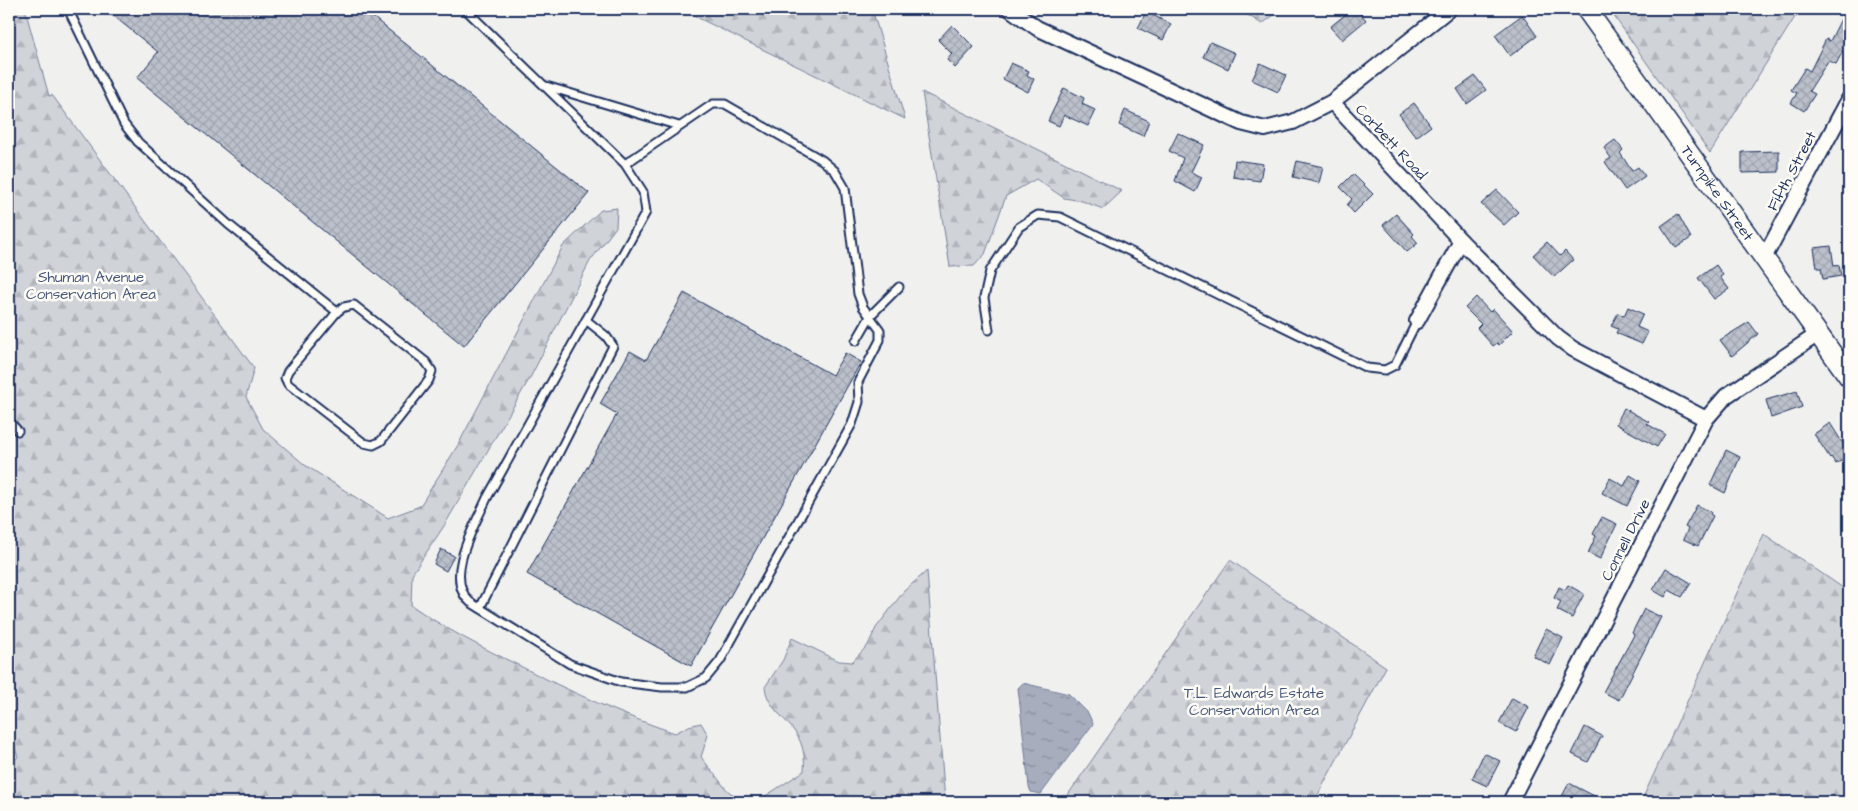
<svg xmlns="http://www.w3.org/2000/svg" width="1858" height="811" viewBox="0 0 1858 811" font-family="'Architects Daughter',sans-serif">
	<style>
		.forest { fill: url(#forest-firs); stroke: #76819b }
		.water { fill: url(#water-ripples); stroke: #6f7b97 }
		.building { fill: url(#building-cross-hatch); stroke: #1b2f5e }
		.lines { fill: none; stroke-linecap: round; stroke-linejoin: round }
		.lane-casing { stroke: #1b2f5e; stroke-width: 11 }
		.street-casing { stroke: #1b2f5e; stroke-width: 18 }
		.secondary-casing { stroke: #1b2f5e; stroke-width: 22 }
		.lane { stroke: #fdfcf7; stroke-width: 7 }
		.street { stroke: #fdfcf7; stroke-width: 14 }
		.secondary { stroke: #fdfcf7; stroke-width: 19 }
		.labels { text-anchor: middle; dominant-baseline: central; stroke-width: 5; stroke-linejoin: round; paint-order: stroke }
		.street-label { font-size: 15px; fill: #1b2f5e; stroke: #fdfcf7 }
		.park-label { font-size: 15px; fill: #48587c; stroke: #fdfcf7 }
	</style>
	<defs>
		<pattern id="forest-firs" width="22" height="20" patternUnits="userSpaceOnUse" patternTransform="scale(1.25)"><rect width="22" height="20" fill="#d0d3d8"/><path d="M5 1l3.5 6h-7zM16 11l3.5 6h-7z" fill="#b2b5bc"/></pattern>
		<pattern id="water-ripples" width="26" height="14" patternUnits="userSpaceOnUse" patternTransform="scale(1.25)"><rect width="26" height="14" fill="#a7adbd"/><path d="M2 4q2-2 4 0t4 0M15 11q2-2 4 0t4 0" fill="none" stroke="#878d9d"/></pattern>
		<pattern id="building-cross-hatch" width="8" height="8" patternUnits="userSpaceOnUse" patternTransform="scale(1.25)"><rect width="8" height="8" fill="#bbc0ca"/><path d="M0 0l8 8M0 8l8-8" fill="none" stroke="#a0a5b0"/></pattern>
	</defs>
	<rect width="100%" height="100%" fill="#f0f0ee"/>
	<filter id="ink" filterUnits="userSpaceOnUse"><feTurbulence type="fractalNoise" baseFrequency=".02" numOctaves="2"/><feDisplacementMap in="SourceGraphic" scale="10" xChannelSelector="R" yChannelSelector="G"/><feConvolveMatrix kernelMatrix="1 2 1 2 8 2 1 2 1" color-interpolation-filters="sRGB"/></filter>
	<g filter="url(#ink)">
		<g class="forest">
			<path d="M9,9H25L49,96L52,95L254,368L246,397L263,429L305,465L388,518L420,506L458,445L563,246L601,210L617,208L616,227L590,261L531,376L444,526L412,574L411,605C445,629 481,647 518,665C569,691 621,715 675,733L689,726L701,723L708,735L701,757L726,789L741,802H9V766L18,757L9,730Z"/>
			<polygon points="680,9 872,9 905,119"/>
			<polygon points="1238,9 1282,9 1262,24"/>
			<polygon points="1609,9 1800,9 1710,153"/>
			<polygon points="922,92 1122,191 1103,209 1082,201 1064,198 1036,179 1006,196 985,254 974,266 950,267"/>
			<polygon points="1764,534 1849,592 1849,802 1641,802"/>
			<polygon points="1230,560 1386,667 1314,802 1063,802"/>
			<path d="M927,571L945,802H751L767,795L804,771C809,723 769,720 765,687L783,660L792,638L839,661L852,662L868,645L876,628L904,591Z"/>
		</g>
		<polygon class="water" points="1023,683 1069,694 1088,713 1093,724 1041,794 1031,792 1029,787 1018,688"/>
		<g class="building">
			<polygon points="105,9 363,9 589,193 464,346 137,78 158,52"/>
			<polygon points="1352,9 1357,9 1366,20 1342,40 1330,27"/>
			<polygon points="1846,9 1849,9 1849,43 1846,50 1844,49 1836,64 1828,61 1809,91 1815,94 1804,111 1791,103 1797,93 1791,90 1805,68 1810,71 1826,39 1830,41"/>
			<polygon points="1146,12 1171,24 1163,40 1138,28"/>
			<polygon points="1522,15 1537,36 1510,56 1495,35"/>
			<polygon points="952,25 974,47 955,68 947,60 952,54 938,40"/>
			<polygon points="1210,42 1235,53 1228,69 1203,57"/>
			<polygon points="1011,63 1029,71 1027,75 1034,79 1028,92 1003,79"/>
			<polygon points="1260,63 1286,75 1278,92 1252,80"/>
			<polygon points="1475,76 1486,90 1467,104 1457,89"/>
			<polygon points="1064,88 1084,98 1082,104 1095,110 1088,126 1064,115 1059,126 1048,121"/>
			<polygon points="1414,103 1431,126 1416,137 1399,114"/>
			<polygon points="1125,110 1149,121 1143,136 1119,125"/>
			<polygon points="1178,133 1204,145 1191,172 1202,177 1195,192 1175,181 1183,158 1169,151"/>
			<polygon points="1615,140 1623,150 1620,153 1632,171 1638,167 1645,176 1625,190 1605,162 1611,158 1604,148"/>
			<polygon points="1779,151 1779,172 1742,173 1742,152"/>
			<polygon points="1235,160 1263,164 1260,181 1233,177"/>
			<polygon points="1297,161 1323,167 1319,183 1293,177"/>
			<polygon points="1353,174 1373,194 1354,213 1347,205 1352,199 1340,187"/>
			<polygon points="1497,190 1518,212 1504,225 1481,204"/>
			<polygon points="1396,214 1414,234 1412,236 1418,243 1407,252 1383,225"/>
			<polygon points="1678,214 1691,238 1676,248 1661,226"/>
			<polygon points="1547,242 1560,256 1565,251 1573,260 1554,277 1533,255"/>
			<polygon points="1831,246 1834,266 1839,265 1841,276 1823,279 1821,268 1817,268 1814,248"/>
			<polygon points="1716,265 1723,275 1720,277 1729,289 1714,299 1698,278"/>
			<polygon points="684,293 832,375 845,353 861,362 691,666 527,574 617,414 600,404 630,351 646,360"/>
			<polygon points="1476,297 1490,312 1493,309 1513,331 1499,345 1497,343 1493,346 1477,328 1481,324 1465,308"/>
			<polygon points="1628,307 1643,314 1637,327 1648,332 1642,344 1616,333 1618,329 1611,326 1618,313 1624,316"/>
			<polygon points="1749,322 1758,334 1732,356 1720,340"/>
			<polygon points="1797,391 1802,407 1771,418 1766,400"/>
			<polygon points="1624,408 1649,422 1647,424 1665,434 1657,447 1616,424"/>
			<polygon points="1830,423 1849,453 1849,456 1836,464 1831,457 1830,458 1814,434"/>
			<polygon points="1726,450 1740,457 1725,493 1710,485"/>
			<polygon points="1630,475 1640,481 1627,506 1602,493 1610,478 1624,486"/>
			<polygon points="1697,505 1711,512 1710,514 1713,516 1698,546 1683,539 1688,529 1685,527"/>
			<polygon points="1602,517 1617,524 1600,559 1588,553 1596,536 1593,534"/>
			<polygon points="441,549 454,556 446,571 434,564"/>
			<polygon points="1666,568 1691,583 1682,597 1669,590 1665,597 1653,590"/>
			<polygon points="1568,585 1584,594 1572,618 1557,610 1561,602 1554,598 1559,587 1565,590"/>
			<polygon points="1644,609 1661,617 1619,700 1603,692 1634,635 1632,633"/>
			<polygon points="1546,629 1563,638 1550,665 1533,656"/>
			<polygon points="1512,698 1529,707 1516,732 1499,723"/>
			<polygon points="1585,727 1602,736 1588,762 1572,754"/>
			<polygon points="1484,753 1500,761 1487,786 1472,779"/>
			<polygon points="1569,783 1606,802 1559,802"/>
		</g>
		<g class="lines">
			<defs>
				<g id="lane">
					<polyline points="68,9 124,124 138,142 228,224 337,312"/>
					<path d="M465,9L625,164L643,192L646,212L487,498C475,525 443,578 470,602L570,664L621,682L662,687H687L706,678L720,661L852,424L859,402L858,382L880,340V330L863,307L858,294L845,188L835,171L822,160L725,104H713L625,164"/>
					<polyline points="546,86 679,126"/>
					<polygon points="354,305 426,362 432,371 429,380 381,441 373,445 364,443 288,384 285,378 288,371 337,312 344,307"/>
					<polyline points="989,330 984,298 990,271 1019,227 1038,215 1060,217 1367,368 1385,370 1395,365 1417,321"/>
					<polyline points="856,341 871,315 899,287"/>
					<polyline points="9,421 18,431"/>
					<polyline points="480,608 613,346 606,336 586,320"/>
				</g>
				<g id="street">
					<polyline points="1010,9 1037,28 1241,123 1265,129 1293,122 1332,102 1449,9"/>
					<polyline points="1332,102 1461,241 1558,338 1573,349 1706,419"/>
					<polyline points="1764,258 1849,99"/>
					<polyline points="1417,321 1461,241"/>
					<polyline points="1510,802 1706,419 1726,396 1818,334"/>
				</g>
				<g id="secondary">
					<path id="s1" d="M1586,9L1849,377"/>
				</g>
			</defs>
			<use href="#lane" class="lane-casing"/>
			<use href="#street" class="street-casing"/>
			<use href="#secondary" class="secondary-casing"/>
			<use href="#lane" class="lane"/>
			<use href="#street" class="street"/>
			<use href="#secondary" class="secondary"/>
		</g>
	</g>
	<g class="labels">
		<g class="street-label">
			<text transform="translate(1391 142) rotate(47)">Corbett Road</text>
			<text transform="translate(1792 171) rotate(-62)">Fifth Street</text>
			<text stroke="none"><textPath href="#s1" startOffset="226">Turnpike Street</textPath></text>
			<text transform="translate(1626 540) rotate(-63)">Connell Drive</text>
		</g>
		<g class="park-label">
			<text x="91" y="277">Shuman Avenue<tspan x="91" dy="17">Conservation Area</tspan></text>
			<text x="1254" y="693">T.L. Edwards Estate<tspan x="1254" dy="17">Conservation Area</tspan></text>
		</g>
	</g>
	<rect width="1858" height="811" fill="none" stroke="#fdfcf7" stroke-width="30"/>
	<rect x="15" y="15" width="1828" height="781" fill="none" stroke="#1b2f5e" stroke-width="2" filter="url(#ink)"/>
</svg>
